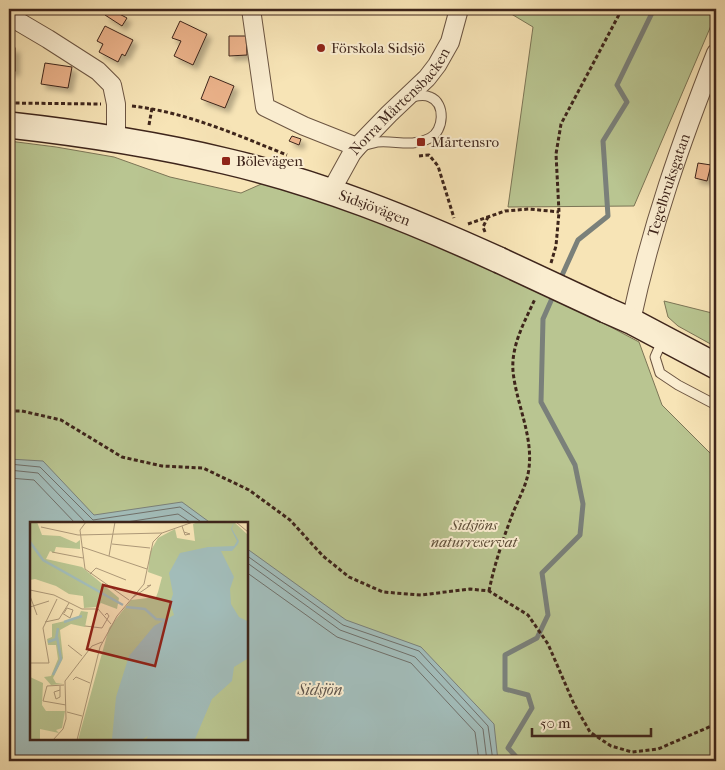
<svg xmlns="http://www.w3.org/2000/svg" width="725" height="770" viewBox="0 0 725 770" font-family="'IM FELL French Canon',serif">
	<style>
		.green { fill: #b9c591; stroke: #7c7556; fill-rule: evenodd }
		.water { fill: #a2bcb9; stroke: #7a807a }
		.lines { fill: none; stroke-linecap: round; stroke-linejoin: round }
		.shore { stroke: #70706a; stroke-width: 1 }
		.stream { stroke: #7a807a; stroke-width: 5 }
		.building { fill: #ebb28a; stroke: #3e251b; filter: url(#shadow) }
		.lane-casing { stroke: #6c5542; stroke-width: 11 }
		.street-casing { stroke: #6c5542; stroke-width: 20 }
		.secondary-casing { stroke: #3e251b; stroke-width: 28 }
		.path { stroke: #3e251b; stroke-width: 3; stroke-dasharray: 4 2.5; stroke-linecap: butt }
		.lane { stroke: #faedd0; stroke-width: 9 }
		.street { stroke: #faedd0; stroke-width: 18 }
		.secondary { stroke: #faedd0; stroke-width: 25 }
		.secondary-bridge-casing { stroke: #3e251b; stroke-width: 28; stroke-linecap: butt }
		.secondary-bridge { stroke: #faedd0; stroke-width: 25 }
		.poi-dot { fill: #8f2418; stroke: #faedd0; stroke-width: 2 }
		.labels { text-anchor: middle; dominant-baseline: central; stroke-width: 4; stroke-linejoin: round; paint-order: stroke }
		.poi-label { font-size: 15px; fill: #3e251b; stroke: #faedd0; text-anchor: start }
		.street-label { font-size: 15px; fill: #3e251b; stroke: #faedd0 }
		.park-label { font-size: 15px; font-style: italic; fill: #5d4d38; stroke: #faedd0 }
		.water-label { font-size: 16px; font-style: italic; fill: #5c524a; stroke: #faedd0 }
		.inset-river { fill: none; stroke: #a2bcb9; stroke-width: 2.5 }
		.inset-road { fill: none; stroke: #ad9878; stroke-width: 1 }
		.view { fill: #8f2418; fill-opacity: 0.15; stroke: #8f2418; stroke-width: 2.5 }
		.inset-edge { fill: none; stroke: #3e251b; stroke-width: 2.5 }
	</style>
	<defs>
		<filter id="shadow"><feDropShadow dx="4.5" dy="4.5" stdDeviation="2.5" flood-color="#0004"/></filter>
	</defs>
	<rect width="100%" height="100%" fill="#f7e4b6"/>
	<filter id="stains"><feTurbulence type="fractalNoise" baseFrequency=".004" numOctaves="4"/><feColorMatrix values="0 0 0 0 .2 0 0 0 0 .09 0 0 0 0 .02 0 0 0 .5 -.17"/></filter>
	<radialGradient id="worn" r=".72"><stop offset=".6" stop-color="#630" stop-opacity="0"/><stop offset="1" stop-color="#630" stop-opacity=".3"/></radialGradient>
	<g class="green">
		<polygon points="503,9 716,9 716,14 634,206 508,207 533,27"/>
		<path d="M9,141L56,147L114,157L170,177L241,193L284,174L509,273L639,342L662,405L711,454L716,476V761H9ZM31,524H246V739H31Z"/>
		<polygon points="664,301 716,314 716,347 678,326 668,317"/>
	</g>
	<polygon class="water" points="9,459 43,461 94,515 182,502 212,524 31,524 31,739 246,739 246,548 346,620 421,647 494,724 498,761 9,761"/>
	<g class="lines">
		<g class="shore">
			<polyline points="9,464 40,467 93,520 180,507 204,524"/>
			<polyline points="9,470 38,473 87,524"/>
			<polyline points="9,478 34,480 76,524"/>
			<polyline points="114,524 178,514 193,524"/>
			<polyline points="246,555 343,625 419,651 488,726 493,761"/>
			<polyline points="246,562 340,630 415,657 483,729 487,761"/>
			<polyline points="246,572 337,637 411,663 475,732 479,761"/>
		</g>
		<g class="stream">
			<polyline points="559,282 578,240 608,216 603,141 627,102 617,85 652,13 652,9"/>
			<polyline points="520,761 508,748 532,708 528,695 505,689 505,655 537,638 548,615 542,573 580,535 583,504 575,465 541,402 543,319 554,294"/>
		</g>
	</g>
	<g class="building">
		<polygon points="110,9 127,18 122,26 105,15"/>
		<polygon points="180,21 207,34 193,65 174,56 181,41 172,38"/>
		<polygon points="105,26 133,40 125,56 122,54 118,62 99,52 103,44 97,41"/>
		<polygon points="229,36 246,36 247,55 229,56"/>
		<rect x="9" y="48" width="6" height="23"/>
		<polygon points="45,63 72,67 68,88 41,84"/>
		<polygon points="210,76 234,86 225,108 201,99"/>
		<polygon points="292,136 301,139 299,145 289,141"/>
		<polygon points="698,163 711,165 707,181 695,178"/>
	</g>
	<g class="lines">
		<defs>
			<g id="lane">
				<path d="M362,146C367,145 372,143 377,142C396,140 411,148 430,138C444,131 446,103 430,97C424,94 417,96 411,97"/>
				<polyline points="662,341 655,357 660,373 678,385 716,405"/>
			</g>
			<g id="street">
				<polyline points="251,9 265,107 304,126 357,147"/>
				<polyline points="9,16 48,39 98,71 112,85 116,104 116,139"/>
				<path id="s1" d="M331,191L352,153L357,147L389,114L427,78L437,65L450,42L459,9"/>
				<path id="s2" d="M631,321C651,227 681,142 716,53"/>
			</g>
			<g id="secondary">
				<path id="s3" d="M9,125C81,133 154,144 225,161C320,183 411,220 499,260"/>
				<polyline points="606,310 631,321 716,366"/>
			</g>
		</defs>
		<use href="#lane" class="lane-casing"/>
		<use href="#street" class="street-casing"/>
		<use href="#secondary" class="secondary-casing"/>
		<g class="path">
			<polyline points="9,103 101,104"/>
			<path d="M132,106C186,112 237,135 287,155"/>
			<polyline points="149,125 152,108"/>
			<polyline points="419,156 429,155 438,166 454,218"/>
			<polyline points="468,224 505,211 529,209 559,212"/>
			<polyline points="485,232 483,227 488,217"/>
			<polyline points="551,263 556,246 559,212 556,154 561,124 622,9"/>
			<polyline points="9,411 22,411 61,420 122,457 162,466 203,468 249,490 290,520 323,556 349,577 383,592 421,595 470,589 489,591 528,615 548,644 574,704 590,732 611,746 632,752 658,749 716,724"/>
			<path d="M489,591C494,566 502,542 511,518C517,501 527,486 529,468C533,435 516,403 513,371C511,345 525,321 535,299"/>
		</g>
		<use href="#lane" class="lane"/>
		<use href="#street" class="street"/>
		<use href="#secondary" class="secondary"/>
		<defs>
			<polyline id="secondary-bridge" points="499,260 606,310"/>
		</defs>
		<use href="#secondary-bridge" class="secondary-bridge-casing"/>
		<use href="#secondary-bridge" class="secondary-bridge"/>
	</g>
	<g class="poi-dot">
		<circle cx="321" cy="48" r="5"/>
		<rect x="416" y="137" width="10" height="10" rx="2.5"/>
		<rect x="221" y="156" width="10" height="10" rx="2.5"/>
	</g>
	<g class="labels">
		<g class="poi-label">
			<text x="331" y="48">Förskola Sidsjö</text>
			<text x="431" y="142">Mårtensro</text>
			<text x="236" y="161">Bölevägen</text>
		</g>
		<g class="street-label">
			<text stroke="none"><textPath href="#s1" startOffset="114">Norra Mårtensbacken</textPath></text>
			<text stroke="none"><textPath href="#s2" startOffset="141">Tegelbruksgatan</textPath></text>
			<text stroke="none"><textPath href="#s3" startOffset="376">Sidsjövägen</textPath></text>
		</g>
		<g class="park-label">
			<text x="474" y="525">Sidsjöns<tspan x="474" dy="17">naturreservat</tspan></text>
		</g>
		<g class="water-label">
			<text x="320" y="689">Sidsjön</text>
		</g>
	</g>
	<g transform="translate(30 522)">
		<rect width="218" height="218" fill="#f7e4b6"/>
		<path d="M0,0H7L12,13L30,14L46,21L50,18V27L26,25L24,31L20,29L16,37L52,45L89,76L87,87L71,81L66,85L54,86L53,74L39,72L26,64L5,57L0,58ZM168,0H204L217,12V217L48,218L79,106L101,78L126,75L128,70L132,55L118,50L120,30L128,16L145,7L147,16L165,19L163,2ZM51,89L58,90L55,105L41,102L30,108L33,136L23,156L26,161L33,162L21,163L14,155L21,154L28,137L26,123H18L17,117L22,115V102L48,96ZM0,155L13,161L12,183L16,189H35L32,206L26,208L29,211L10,207V217L0,218Z" fill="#b9c591"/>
		<path d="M204,0L202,7L209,19L208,22L202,29H191L204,55L200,67L201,82L209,95L217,99V137L204,145L202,159L182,177L165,217H116L118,214L113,217H82L86,175L99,134L124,104L144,93L140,81L143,72L139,51L150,31L178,25L204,24L207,19L201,7Z" fill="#a2bcb9"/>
		<path class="inset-river" d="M0,20L13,38L93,83M96,85L115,87L126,97L136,98M34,100L52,94M18,120L26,117L28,106M23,153L31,137L27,115"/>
		<path class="inset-road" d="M56,0L50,8L55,47L99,78M206,0L218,10M152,4L155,13L160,12L154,10M11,5L48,13L132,11M82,22L120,26M52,25L117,47M22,30L53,36M79,34L85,0M60,52L66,46L96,58M0,68L24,73L52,87H68L81,102M0,74L7,93M102,76L121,63L117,64M0,85L19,79M32,91L40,96L43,88L37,86L34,91M15,100L29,97L39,81M55,104L72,106L79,94L77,91L75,93M38,123L52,134M0,141H19L13,106L27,77M43,158L46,155L60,161M34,163L17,164L13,179L36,183M30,164V175L26,177L24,170L30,168M37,190L52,194M23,218L33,207L36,197L35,159L62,124L72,120M47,218L70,125L87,94L114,62L123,20L132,11L163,0"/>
		<path class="view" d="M73,63L141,80L125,144L57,127Z"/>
		<rect width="218" height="218" class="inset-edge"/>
	</g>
	<rect width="725" height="770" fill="none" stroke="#f7e4b6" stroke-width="30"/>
	<rect x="10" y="10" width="705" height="750" fill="none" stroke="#3e251b" stroke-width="2.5"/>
	<rect x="15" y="15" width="695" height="740" fill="none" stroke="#3e251b"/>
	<path d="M532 728v8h119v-8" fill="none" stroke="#3e251b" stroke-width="2.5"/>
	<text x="540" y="728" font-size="15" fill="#3e251b" stroke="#faedd0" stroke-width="4" paint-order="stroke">50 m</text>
	<rect width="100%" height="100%" filter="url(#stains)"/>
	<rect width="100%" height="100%" fill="url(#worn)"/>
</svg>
